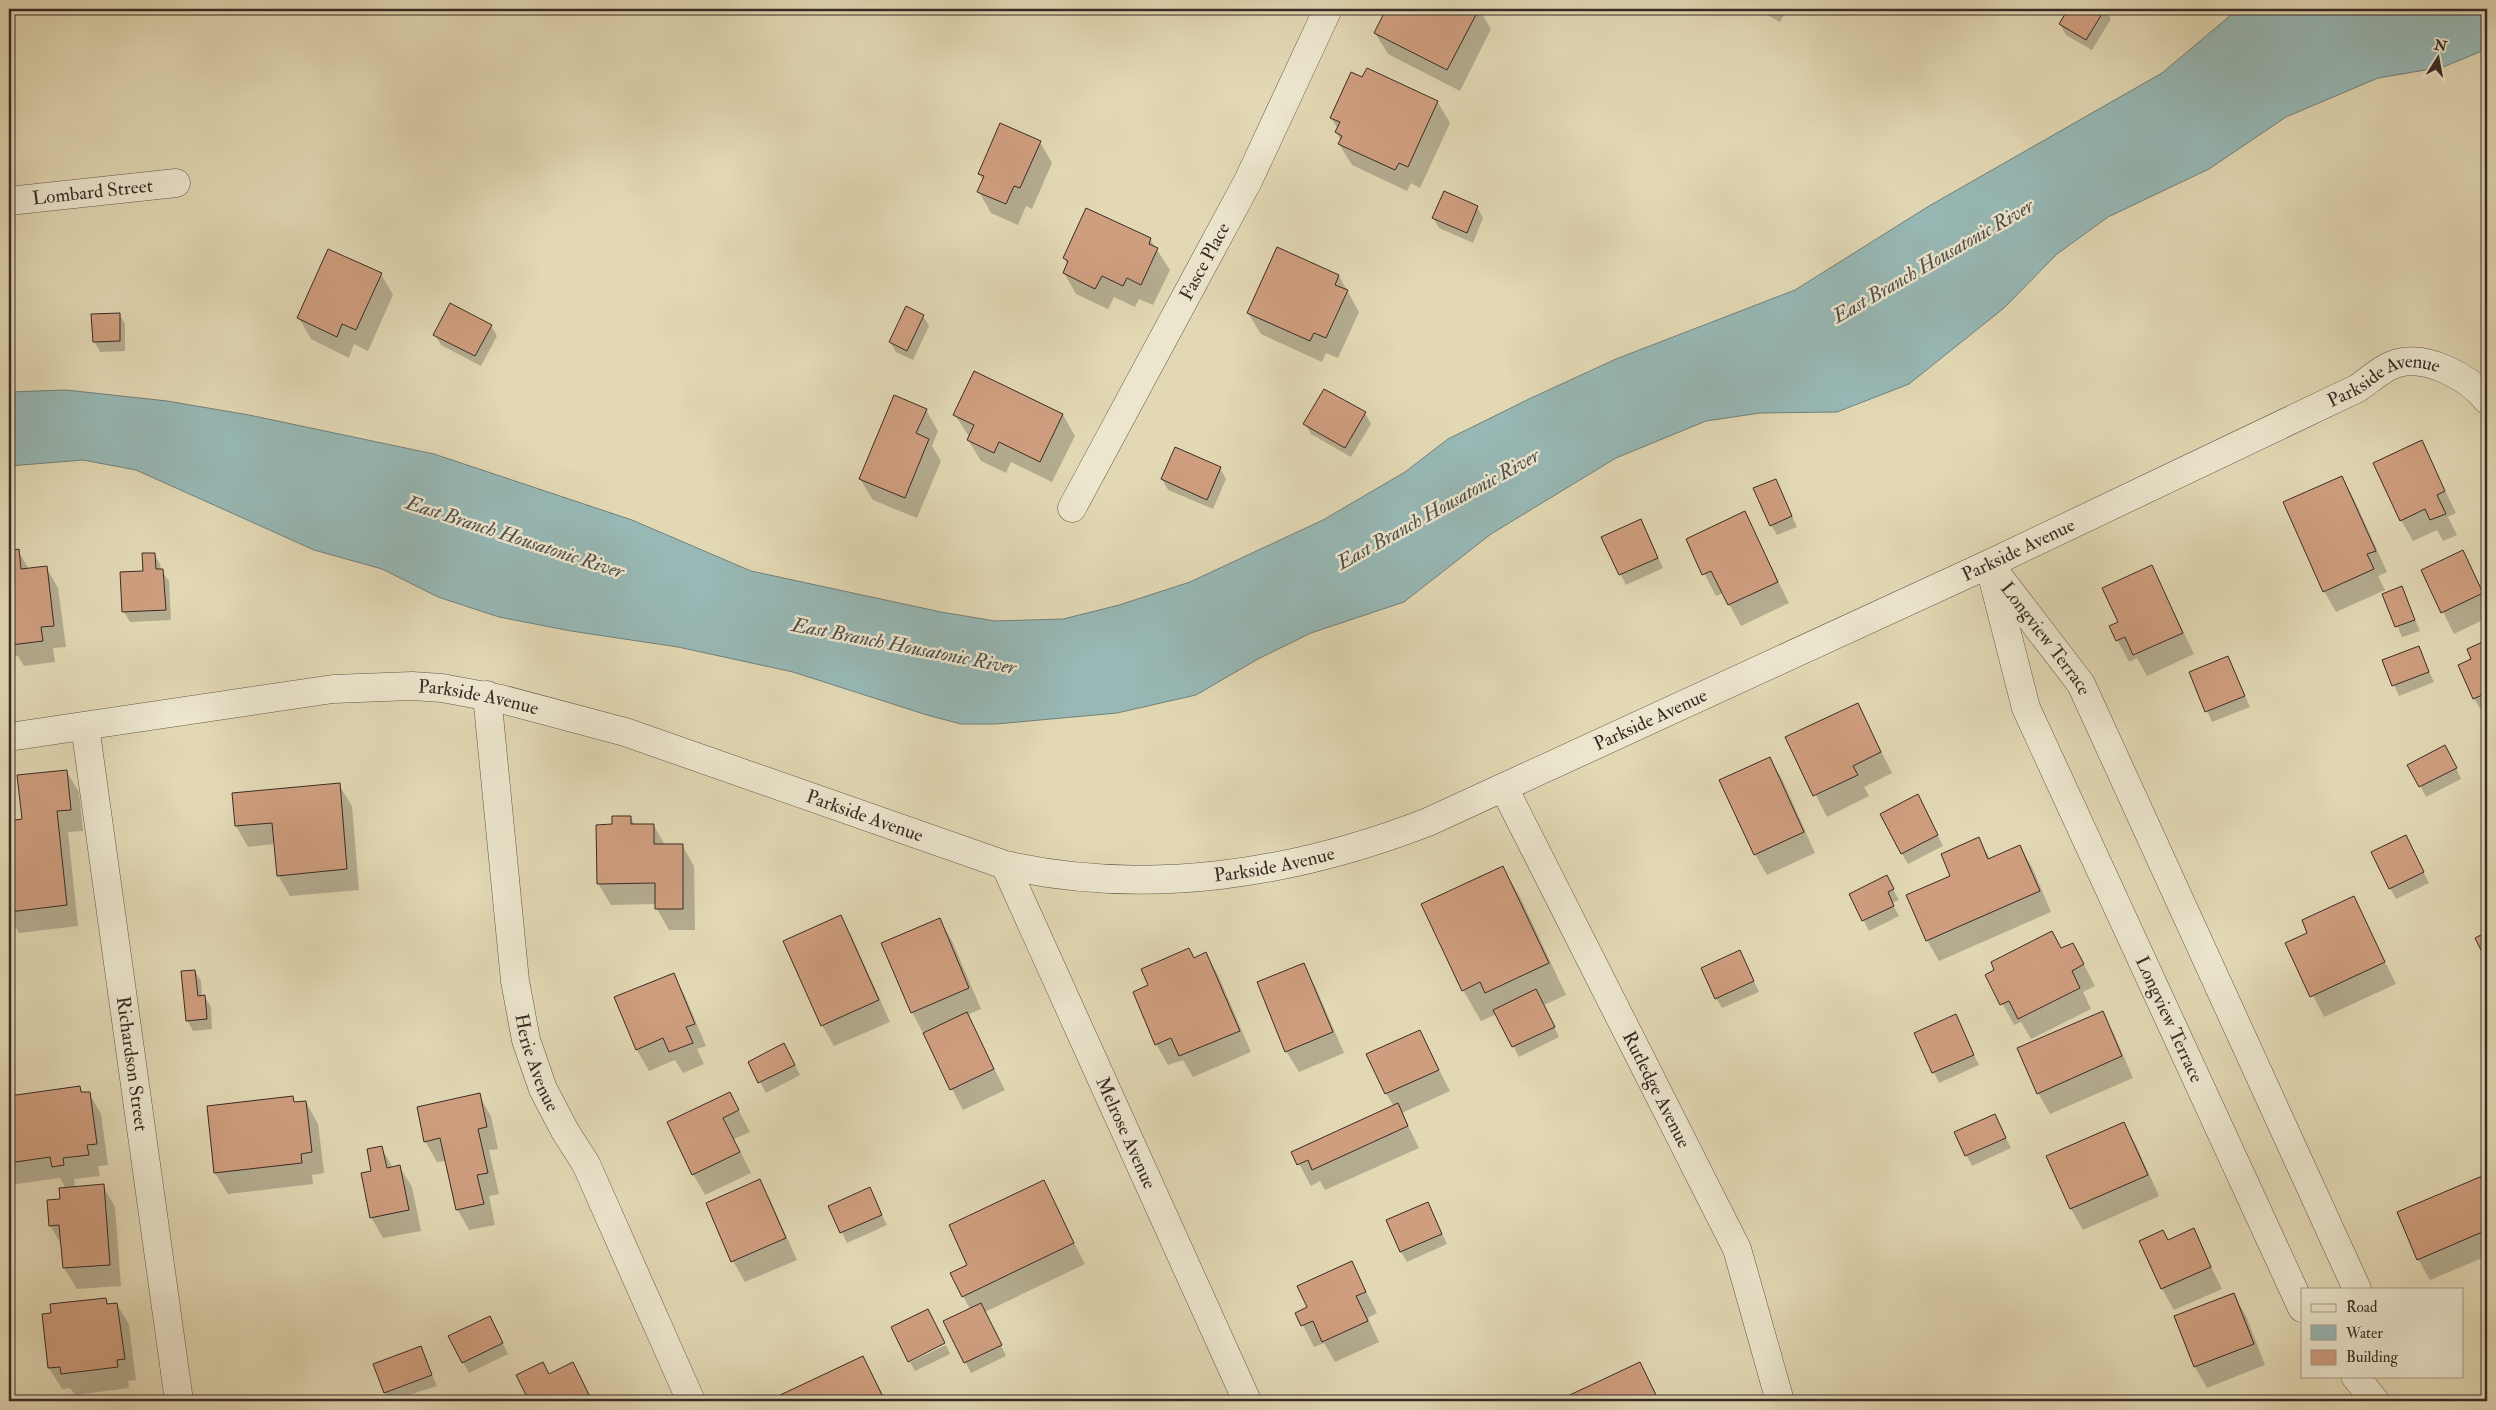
<svg xmlns="http://www.w3.org/2000/svg" width="2496" height="1410" viewBox="0 0 2496 1410" font-family="'IM FELL Double Pica',serif">
	<style>
		.water { fill: #97b8b5; stroke: #71807c }
		.shadow { fill: #0003 }
		.building { fill: #cf9e7f; stroke: #392b26 }
		.lines { fill: none; stroke-linecap: round; stroke-linejoin: round }
		.minor-casing { stroke: #63564a; stroke-width: 29 }
		.minor { stroke: #ece6ce; stroke-width: 28 }
		.labels { text-anchor: middle; dominant-baseline: central; stroke-width: 5; stroke-linejoin: round; paint-order: stroke }
		.street-label { font-size: 19px; fill: #392b26; stroke: #ece6ce }
		.water-label { font-size: 20px; font-style: italic; fill: #504e4a; stroke: #ece6ce }
	</style>
	<rect width="100%" height="100%" fill="#e2d8b4"/>
	<filter id="stains"><feTurbulence type="fractalNoise" baseFrequency=".004" numOctaves="4"/><feColorMatrix values="0 0 0 0 .2 0 0 0 0 .09 0 0 0 0 .02 0 0 0 .5 -.17"/></filter>
	<radialGradient id="worn" r=".72"><stop offset=".6" stop-color="#630" stop-opacity="0"/><stop offset="1" stop-color="#630" stop-opacity=".3"/></radialGradient>
	<polygon class="water" points="2238,9 2487,9 2487,49 2443,67 2378,78 2286,117 2209,169 2108,217 2057,254 2004,308 1909,384 1837,412 1760,413 1706,421 1616,458 1491,534 1404,602 1311,633 1258,659 1196,695 1117,713 996,724 961,724 927,715 793,672 678,647 571,631 499,617 438,597 382,569 314,550 136,470 83,460 9,466 9,392 66,390 167,401 249,415 434,454 632,520 751,571 941,612 995,621 1063,619 1119,605 1190,582 1323,520 1405,472 1448,439 1529,399 1616,359 1795,290 1929,206 2162,73"/>
	<g class="shadow">
		<polygon points="1388,9 1479,9 1491,29 1460,91 1388,54 1375,33"/>
		<polygon points="1756,9 1787,9 1780,22"/>
		<polygon points="2069,9 2105,9 2111,19 2092,50 2066,35 2060,24"/>
		<polygon points="1437,101 1450,123 1420,188 1411,183 1407,191 1352,165 1339,144 1341,141 1336,132 1338,129 1331,118"/>
		<polygon points="1040,142 1052,163 1032,209 1026,206 1018,225 991,213 979,192 983,181 979,173"/>
		<polygon points="1477,207 1483,218 1473,243 1439,228 1433,218"/>
		<polygon points="1150,239 1170,270 1153,305 1139,299 1135,307 1114,297 1108,309 1076,294 1064,273 1068,265 1064,258"/>
		<polygon points="381,274 393,295 368,351 354,344 349,358 311,339 299,318"/>
		<polygon points="1339,276 1359,312 1338,358 1326,353 1322,362 1261,334 1248,313"/>
		<polygon points="119,314 125,324 125,351 100,352 94,341"/>
		<polygon points="923,316 929,326 913,360 896,352 890,342"/>
		<polygon points="491,326 497,336 481,366 441,345 435,335"/>
		<polygon points="926,410 938,431 932,446 941,461 917,518 873,500 860,479"/>
		<polygon points="1365,413 1371,424 1351,457 1311,434 1305,424"/>
		<polygon points="955,415 1063,415 1075,436 1052,482 1011,462 1006,473 981,461 968,440 970,438"/>
		<polygon points="2421,442 2456,513 2448,517 2457,535 2443,541 2437,530 2413,541 2401,520"/>
		<polygon points="1220,468 1226,479 1213,509 1168,490 1162,479"/>
		<polygon points="2342,478 2354,499 2387,572 2378,576 2385,590 2336,612 2324,591"/>
		<polygon points="1781,491 1797,527 1777,535 1771,525"/>
		<polygon points="1744,513 1789,603 1741,626 1723,593 1716,596 1687,540"/>
		<polygon points="1646,531 1663,568 1626,585 1603,538"/>
		<polygon points="18,551 29,569 46,567 58,588 66,647 53,648 55,662 24,666 18,656 11,656 9,653 9,552"/>
		<polygon points="2462,552 2487,600 2487,618 2454,634 2423,571"/>
		<polygon points="154,554 160,564 161,570 169,581 171,620 130,622 124,612 121,573 145,572"/>
		<polygon points="2152,567 2194,654 2147,676 2137,658 2129,662 2110,626 2119,622"/>
		<polygon points="2401,587 2420,631 2402,637 2384,594"/>
		<polygon points="2487,641 2487,719 2486,719 2474,698 2473,660 2468,649"/>
		<polygon points="2418,648 2434,682 2399,696 2384,661"/>
		<polygon points="2228,657 2250,707 2212,722 2191,673"/>
		<polygon points="1857,704 1892,773 1864,787 1869,796 1827,817 1787,738"/>
		<polygon points="2451,757 2461,779 2426,797 2409,765"/>
		<polygon points="1769,758 1782,779 1815,853 1767,875 1755,854"/>
		<polygon points="66,771 79,792 83,831 68,832 78,926 19,933 9,915 9,822 24,821"/>
		<polygon points="339,785 352,806 359,890 290,896 278,875 275,844 248,847 236,826"/>
		<polygon points="1924,806 1943,846 1908,864 1902,854"/>
		<polygon points="630,817 635,825 654,826 665,845 682,845 694,866 695,930 669,930 657,909 656,904 611,905 598,883 614,826"/>
		<polygon points="1978,838 1990,859 2019,846 2032,867 2051,912 1939,961 1927,940 1952,876"/>
		<polygon points="2411,847 2429,883 2396,899 2390,888"/>
		<polygon points="1503,868 1521,899 1566,995 1544,1005 1559,1037 1519,1057 1497,1014 1481,1021 1463,990"/>
		<polygon points="1892,887 1899,900 1892,903 1899,916 1869,931 1850,894"/>
		<polygon points="2353,898 2396,984 2324,1017 2287,944 2309,934"/>
		<polygon points="840,916 852,937 890,1022 834,1046 822,1025"/>
		<polygon points="940,920 952,941 981,1009 967,1015 1005,1090 963,1110 912,1012"/>
		<polygon points="2073,944 2095,986 2083,992 2091,1009 2031,1039 2021,1022 2014,1025 1987,975"/>
		<polygon points="1740,952 1759,992 1722,1008 1716,998"/>
		<polygon points="1206,954 1218,975 1251,1052 1193,1077 1183,1060 1168,1065 1156,1044 1149,985"/>
		<polygon points="1303,965 1315,986 1344,1053 1299,1072 1286,1051"/>
		<polygon points="195,971 201,981 202,997 205,997 211,1007 212,1029 193,1031 187,1020"/>
		<polygon points="673,974 685,996 706,1046 697,1049 704,1064 683,1073 675,1060 649,1071 637,1050"/>
		<polygon points="2102,1013 2114,1034 2133,1078 2050,1114 2038,1093"/>
		<polygon points="1956,1016 1979,1065 1939,1083 1915,1033"/>
		<polygon points="1419,1031 1450,1091 1402,1113 1419,1148 1325,1190 1320,1181 1311,1186 1293,1153 1394,1107 1386,1093"/>
		<polygon points="790,1055 800,1075 766,1093 749,1062"/>
		<polygon points="79,1087 83,1093 89,1093 101,1114 108,1165 98,1166 100,1176 74,1179 75,1188 103,1186 115,1207 121,1286 77,1289 64,1268 62,1246 50,1225 66,1189 60,1178 9,1185 9,1097"/>
		<polygon points="730,1094 750,1132 734,1139 751,1173 705,1195 693,1174"/>
		<polygon points="479,1095 491,1116 498,1149 489,1150 499,1194 489,1196 495,1225 469,1230 457,1209 446,1161 437,1162 425,1141"/>
		<polygon points="293,1098 296,1104 306,1102 318,1124 324,1173 312,1175 313,1184 228,1194 215,1173"/>
		<polygon points="2124,1124 2136,1145 2159,1196 2083,1230 2071,1209 2048,1157"/>
		<polygon points="2000,1126 2011,1148 1972,1166 1955,1132"/>
		<polygon points="381,1147 393,1168 399,1166 412,1187 421,1231 383,1238 371,1217 373,1172"/>
		<polygon points="2487,1175 2487,1256 2430,1280 2418,1259"/>
		<polygon points="759,1180 771,1202 797,1260 745,1282 733,1261"/>
		<polygon points="1043,1182 1085,1264 985,1312 1006,1356 971,1373 945,1321 970,1309 963,1296"/>
		<polygon points="869,1189 887,1225 847,1243 830,1206"/>
		<polygon points="1428,1204 1447,1244 1407,1262 1401,1252"/>
		<polygon points="2193,1230 2222,1289 2174,1310 2162,1289 2141,1241 2168,1241"/>
		<polygon points="1352,1263 1377,1313 1368,1318 1379,1342 1335,1362 1324,1343 1314,1347 1297,1314 1308,1308"/>
		<polygon points="2234,1295 2246,1316 2265,1365 2207,1388 2195,1367"/>
		<polygon points="106,1299 109,1305 117,1304 129,1325 136,1380 128,1381 129,1388 75,1395 70,1388 62,1389 49,1368"/>
		<polygon points="490,1318 508,1354 469,1373 463,1362"/>
		<polygon points="946,1345 950,1354 915,1371 910,1362"/>
		<polygon points="420,1348 437,1386 390,1401 385,1393"/>
		<polygon points="863,1357 886,1401 779,1401 778,1398"/>
		<polygon points="1639,1363 1659,1401 1560,1401"/>
		<polygon points="572,1364 592,1401 530,1401 518,1376 549,1375"/>
	</g>
	<g class="building">
		<polygon points="1386,9 1479,9 1447,70 1374,33"/>
		<polygon points="2068,9 2105,9 2086,40 2059,24"/>
		<polygon points="1367,68 1438,101 1408,167 1399,163 1395,170 1338,144 1342,136 1335,132 1340,122 1330,118 1351,72 1362,77"/>
		<polygon points="1000,123 1041,141 1020,188 1014,186 1006,204 977,192 984,176 978,174"/>
		<polygon points="1444,191 1478,206 1467,233 1432,218"/>
		<polygon points="1086,208 1151,238 1149,244 1158,248 1141,285 1127,278 1123,286 1102,276 1095,289 1063,273 1068,261 1063,258"/>
		<polygon points="1277,247 1339,275 1335,285 1348,290 1326,338 1314,333 1310,341 1247,313"/>
		<polygon points="328,249 382,273 356,330 342,324 337,337 297,318"/>
		<polygon points="450,303 492,325 475,356 433,335"/>
		<polygon points="906,306 924,315 907,351 889,342"/>
		<polygon points="120,313 120,341 93,342 91,314"/>
		<polygon points="974,371 1063,414 1040,462 999,442 994,453 967,440 974,425 953,415"/>
		<polygon points="1324,389 1366,412 1345,448 1303,424"/>
		<polygon points="894,395 927,409 916,433 929,439 905,498 859,479"/>
		<polygon points="2422,440 2445,491 2437,495 2446,514 2430,520 2425,509 2400,521 2373,463"/>
		<polygon points="1175,447 1221,467 1207,500 1161,479"/>
		<polygon points="2342,476 2376,551 2367,554 2374,569 2323,592 2283,502"/>
		<polygon points="1776,479 1792,516 1770,526 1753,488"/>
		<polygon points="1745,511 1778,582 1728,605 1711,571 1702,575 1686,539"/>
		<polygon points="1641,519 1658,558 1619,575 1601,537"/>
		<polygon points="19,549 21,569 47,566 54,626 41,627 43,641 11,645 9,551"/>
		<polygon points="2463,550 2483,593 2441,613 2421,570"/>
		<polygon points="142,553 155,553 156,569 163,569 166,610 122,612 120,572 143,571"/>
		<polygon points="2152,565 2183,633 2133,655 2125,637 2116,641 2109,626 2118,622 2102,588"/>
		<polygon points="2402,586 2415,620 2395,627 2382,594"/>
		<polygon points="2487,640 2487,693 2473,699 2458,665 2471,659 2467,649"/>
		<polygon points="2419,646 2429,672 2392,686 2382,660"/>
		<polygon points="2228,656 2245,696 2205,712 2189,672"/>
		<polygon points="1858,703 1881,752 1853,766 1858,775 1813,796 1785,737"/>
		<polygon points="2445,745 2457,768 2419,787 2407,765"/>
		<polygon points="1770,757 1804,832 1754,855 1719,780"/>
		<polygon points="67,770 71,810 57,811 67,905 9,912 9,821 22,819 17,775"/>
		<polygon points="340,783 347,869 277,876 272,823 235,826 232,793"/>
		<polygon points="1918,794 1938,835 1901,854 1880,814"/>
		<polygon points="612,816 631,816 631,824 654,824 654,844 683,844 683,909 655,909 655,883 597,884 596,825 612,824"/>
		<polygon points="2406,835 2424,872 2389,889 2371,852"/>
		<polygon points="1979,837 1988,859 2020,845 2040,891 1926,941 1906,895 1950,876 1941,854"/>
		<polygon points="1503,866 1549,963 1485,993 1480,982 1462,991 1421,904"/>
		<polygon points="1887,875 1894,889 1888,892 1894,906 1862,921 1849,894"/>
		<polygon points="2354,896 2385,962 2310,997 2285,943 2307,933 2302,920"/>
		<polygon points="841,915 879,1000 821,1026 783,941"/>
		<polygon points="940,918 969,988 911,1013 881,943"/>
		<polygon points="2052,931 2061,948 2073,943 2084,964 2072,971 2080,988 2018,1019 2009,1001 2000,1005 1985,975 1994,970 1991,962"/>
		<polygon points="2487,932 2487,962 2475,938"/>
		<polygon points="1189,948 1194,958 1206,952 1240,1031 1179,1056 1171,1038 1155,1045 1133,992 1148,985 1141,969"/>
		<polygon points="1740,950 1754,981 1715,999 1701,968"/>
		<polygon points="1304,963 1333,1032 1285,1052 1257,982"/>
		<polygon points="195,970 198,996 205,995 207,1019 186,1021 181,971"/>
		<polygon points="674,973 695,1024 686,1027 693,1043 669,1052 663,1038 636,1050 614,997"/>
		<polygon points="1536,989 1555,1027 1512,1047 1493,1010"/>
		<polygon points="2103,1011 2122,1056 2037,1094 2017,1048"/>
		<polygon points="967,1012 994,1069 950,1090 923,1033"/>
		<polygon points="1956,1014 1974,1055 1932,1073 1914,1033"/>
		<polygon points="1420,1030 1439,1070 1385,1094 1366,1054"/>
		<polygon points="784,1043 795,1065 758,1083 748,1062"/>
		<polygon points="80,1086 81,1092 90,1092 97,1144 87,1145 89,1155 63,1158 64,1165 52,1167 50,1157 9,1163 9,1096"/>
		<polygon points="730,1092 739,1110 723,1118 740,1152 692,1175 667,1122"/>
		<polygon points="480,1093 487,1127 478,1129 488,1173 477,1175 484,1204 456,1210 440,1138 424,1142 417,1107"/>
		<polygon points="293,1096 294,1102 306,1101 312,1152 301,1154 302,1163 214,1173 207,1106"/>
		<polygon points="1398,1103 1408,1126 1312,1170 1308,1160 1297,1165 1291,1152"/>
		<polygon points="1995,1114 2006,1138 1965,1156 1954,1132"/>
		<polygon points="2124,1122 2148,1175 2070,1209 2046,1156"/>
		<polygon points="382,1146 387,1168 400,1165 409,1210 370,1218 361,1173 371,1171 367,1149"/>
		<polygon points="2487,1174 2487,1230 2417,1260 2397,1212"/>
		<polygon points="760,1179 786,1238 731,1262 706,1203"/>
		<polygon points="1044,1180 1074,1243 962,1297 950,1273 967,1265 949,1225"/>
		<polygon points="104,1184 110,1265 63,1268 59,1225 49,1226 47,1200 60,1199 59,1188"/>
		<polygon points="870,1187 882,1215 840,1233 828,1206"/>
		<polygon points="1428,1202 1442,1234 1400,1252 1386,1220"/>
		<polygon points="2194,1228 2211,1267 2161,1289 2139,1241 2163,1230 2168,1240"/>
		<polygon points="1352,1261 1366,1292 1356,1296 1368,1321 1322,1342 1313,1321 1301,1326 1295,1313 1307,1307 1297,1286"/>
		<polygon points="2234,1293 2254,1344 2194,1367 2174,1316"/>
		<polygon points="106,1298 107,1304 117,1303 125,1359 117,1360 118,1367 61,1374 60,1367 48,1368 42,1314 51,1313 50,1304"/>
		<polygon points="981,1303 1002,1345 964,1363 943,1321"/>
		<polygon points="928,1309 945,1343 908,1362 891,1327"/>
		<polygon points="490,1316 503,1343 462,1363 448,1336"/>
		<polygon points="421,1346 432,1375 384,1393 373,1364"/>
		<polygon points="863,1356 885,1401 778,1401 776,1397"/>
		<polygon points="543,1362 549,1374 573,1362 592,1401 529,1401 516,1375"/>
		<polygon points="1640,1362 1659,1401 1557,1401"/>
	</g>
	<g class="lines">
		<defs>
			<g id="minor">
				<path id="s1" d="M9,201L176,183"/>
				<path id="s2" d="M1072,508L1248,181L1328,9"/>
				<path id="s3" d="M1989,564L2081,684L2357,1289"/>
				<path id="s4" d="M1992,575L2026,708L2302,1308"/>
				<path id="s5" d="M487,695L515,981L526,1040L543,1089L565,1131L586,1164L691,1401"/>
				<path id="s6" d="M85,726L179,1401"/>
				<path id="s7" d="M9,737L333,689L412,686L442,688L501,699L625,732L1005,865C1148,897 1294,874 1428,822L1989,564L2358,388C2371,379 2383,367 2398,363C2427,355 2469,377 2487,400"/>
				<path id="s8" d="M1504,788L1737,1249L1780,1401"/>
				<path id="s9" d="M1005,865L1247,1401"/>
				<polyline points="2355,1376 2375,1401"/>
			</g>
		</defs>
		<use href="#minor" class="minor-casing"/>
		<use href="#minor" class="minor"/>
	</g>
	<g class="labels">
		<g class="street-label">
			<text stroke="none"><textPath href="#s1" startOffset="84">Lombard Street</textPath></text>
			<text stroke="none"><textPath href="#s2" startOffset="280">Fasce Place</textPath></text>
			<text stroke="none"><textPath href="#s7" startOffset="2514">Parkside Avenue</textPath></text>
			<text stroke="none"><textPath href="#s7" startOffset="2109">Parkside Avenue</textPath></text>
			<text stroke="none"><textPath href="#s3" startOffset="94">Longview Terrace</textPath></text>
			<text stroke="none"><textPath href="#s7" startOffset="474">Parkside Avenue</textPath></text>
			<text stroke="none"><textPath href="#s7" startOffset="1704">Parkside Avenue</textPath></text>
			<text stroke="none"><textPath href="#s7" startOffset="879">Parkside Avenue</textPath></text>
			<text stroke="none"><textPath href="#s7" startOffset="1299">Parkside Avenue</textPath></text>
			<text stroke="none"><textPath href="#s4" startOffset="480">Longview Terrace</textPath></text>
			<text stroke="none"><textPath href="#s5" startOffset="372">Herie Avenue</textPath></text>
			<text stroke="none"><textPath href="#s6" startOffset="341">Richardson Street</textPath></text>
			<text stroke="none"><textPath href="#s8" startOffset="338">Rutledge Avenue</textPath></text>
			<text stroke="none"><textPath href="#s9" startOffset="294">Melrose Avenue</textPath></text>
		</g>
		<g class="water-label">
			<text transform="translate(1933 261) rotate(-30)">East Branch Housatonic River</text>
			<text transform="translate(1438 509) rotate(-29)">East Branch Housatonic River</text>
			<text transform="translate(515 537) rotate(18)">East Branch Housatonic River</text>
			<text transform="translate(904 646) rotate(11)">East Branch Housatonic River</text>
		</g>
	</g>
	<rect width="2496" height="1410" fill="none" stroke="#e2d8b4" stroke-width="30"/>
	<rect x="10" y="10" width="2476" height="1390" fill="none" stroke="#392b26" stroke-width="2.5"/>
	<rect x="15" y="15" width="2466" height="1380" fill="none" stroke="#392b26"/>
	<rect x="2301" y="1288" width="162" height="90" fill="#ece6ce" stroke="#a49b8b"/>
	<rect x="2311" y="1304" width="25" height="8" fill="#ece6ce" stroke="#a49b8b"/>
	<text x="2346" y="1312" font-size="15" fill="#392b26">Road</text>
	<rect x="2311" y="1325" width="25" height="15" fill="#97b8b5" stroke="#a49b8b"/>
	<text x="2346" y="1338" font-size="15" fill="#392b26">Water</text>
	<rect x="2311" y="1350" width="25" height="15" fill="#cf9e7f" stroke="#a49b8b"/>
	<text x="2346" y="1362" font-size="15" fill="#392b26">Building</text>
	<g transform="translate(2438 58) rotate(11)" stroke="#ece6ce" stroke-width="4" paint-order="stroke">
	<path d="M0-4L9 19L0 12L-9 19Z" fill="#392b26"/>
	<text y="-8" font-size="14" font-weight="bold" text-anchor="middle" fill="#392b26">N</text>
	</g>
	<rect width="100%" height="100%" filter="url(#stains)"/>
	<rect width="100%" height="100%" fill="url(#worn)"/>
</svg>
